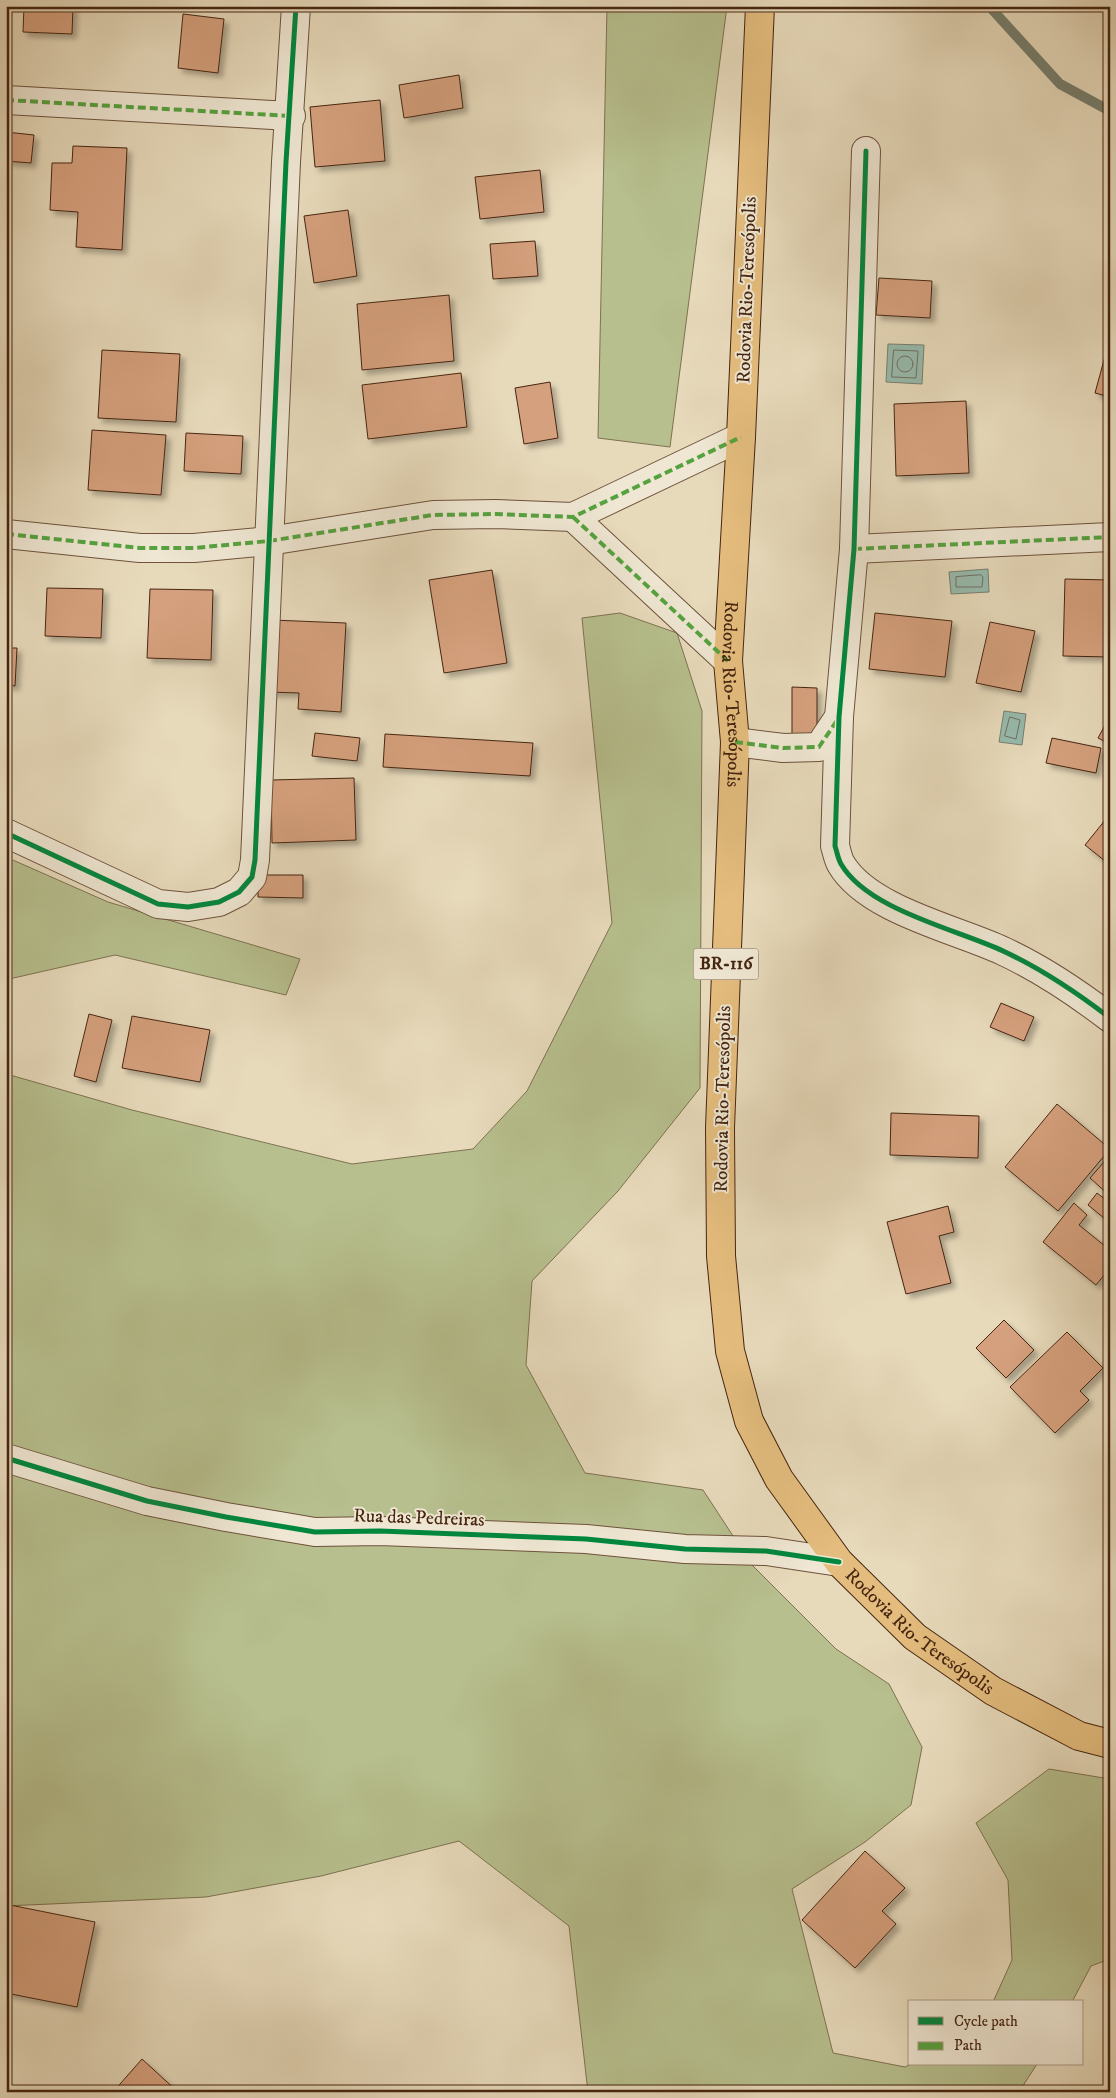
<svg xmlns="http://www.w3.org/2000/svg" width="1116" height="2098" viewBox="0 0 1116 2098" font-family="'IM FELL DW Pica',serif">
	<style>
		.green { fill: #b7bf8e; stroke: #7e7250 }
		.water { fill: #97bbae; stroke: #777f6f }
		.lines { fill: none; stroke-linecap: round; stroke-linejoin: round }
		.shore { stroke: #6e7060; stroke-width: 1 }
		.stream { stroke: #777f6f; stroke-width: 10 }
		.building { fill: #d5a07d; stroke: #462511; filter: url(#shadow) }
		.minor-casing { stroke: #6e523c; stroke-width: 30 }
		.highway-casing { stroke: #462511; stroke-width: 30 }
		.minor { stroke: #efe7d3; stroke-width: 28 }
		.highway { stroke: #e4bd7e; stroke-width: 28 }
		.quiet { stroke: #55a33f; stroke-width: 4; stroke-dasharray: 8 4; stroke-linecap: butt }
		.cycleway-casing { stroke: #efe7d3; stroke-width: 8 }
		.cycleway { stroke: #00873e; stroke-width: 5 }
		.labels { text-anchor: middle; dominant-baseline: central; stroke-width: 4; stroke-linejoin: round; paint-order: stroke }
		.shield { fill: #efe7d3; stroke: #795f4b; stroke-width: 1 }
		.shield-label { font-size: 18px; font-weight: bold; fill: #462511 }
		.street-label { font-size: 19px; fill: #462511; stroke: #efe7d3 }
	</style>
	<defs>
		<filter id="shadow"><feDropShadow dx="4.5" dy="4.5" stdDeviation="2.5" flood-color="#0004"/></filter>
	</defs>
	<rect width="100%" height="100%" fill="#e7dabb"/>
	<filter id="stains"><feTurbulence type="fractalNoise" baseFrequency=".004" numOctaves="4"/><feColorMatrix values="0 0 0 0 .2 0 0 0 0 .09 0 0 0 0 .02 0 0 0 .5 -.17"/></filter>
	<radialGradient id="worn" r=".72"><stop offset=".6" stop-color="#630" stop-opacity="0"/><stop offset="1" stop-color="#630" stop-opacity=".3"/></radialGradient>
	<g class="green">
		<polygon points="607,6 727,6 670,447 598,438"/>
		<polygon points="620,613 677,633 702,711 700,1088 618,1191 532,1281 526,1365 585,1473 703,1490 752,1565 836,1649 889,1684 922,1747 911,1805 865,1842 792,1889 833,2053 905,2067 911,2064 1037,2064 1019,2092 588,2092 569,1926 459,1841 321,1876 206,1897 6,1906 6,857 108,902 300,959 286,995 115,955 9,979 10,1075 132,1110 352,1164 473,1149 527,1091 612,923 582,618"/>
		<polygon points="1049,1769 1110,1779 1110,1959 1091,1966 1072,2002 993,2002 1012,1960 1008,1880 976,1823"/>
	</g>
	<g class="water">
		<polygon points="888,344 924,345 922,384 886,382"/>
		<polygon points="988,569 989,592 951,594 949,572"/>
		<polygon points="1004,711 1026,714 1022,745 999,742"/>
	</g>
	<g class="lines">
		<g class="shore">
			<polygon points="894,350 918,351 916,378 892,377"/>
			<circle cx="905" cy="364" r="8"/>
			<polygon points="981,575 983,577 982,587 956,587 956,577"/>
			<polygon points="1010,717 1020,720 1016,739 1005,736"/>
		</g>
		<polyline class="stream" points="989,6 1060,84 1110,111"/>
	</g>
	<g class="building">
		<polygon points="24,6 73,6 72,34 23,32"/>
		<polygon points="183,14 224,19 218,73 178,68"/>
		<polygon points="459,75 463,108 404,118 399,85"/>
		<polygon points="380,100 385,161 315,167 310,107"/>
		<polygon points="6,132 34,135 31,163 6,161"/>
		<polygon points="73,146 127,148 122,250 76,247 78,212 50,210 52,163 72,163"/>
		<polygon points="540,170 544,212 480,219 475,177"/>
		<polygon points="348,210 357,276 314,283 304,216"/>
		<polygon points="535,241 538,276 493,279 490,244"/>
		<polygon points="879,278 932,281 930,318 876,315"/>
		<polygon points="449,295 454,361 362,370 357,304"/>
		<polygon points="1110,338 1110,397 1095,393"/>
		<polygon points="102,350 180,354 176,422 98,418"/>
		<polygon points="461,373 467,427 368,439 362,385"/>
		<polygon points="550,382 558,438 524,444 515,388"/>
		<polygon points="966,401 969,473 896,476 894,404"/>
		<polygon points="92,430 166,435 161,495 88,490"/>
		<polygon points="186,433 243,436 241,474 184,471"/>
		<polygon points="492,570 507,663 444,673 429,580"/>
		<polygon points="1065,579 1110,580 1110,657 1063,656"/>
		<polygon points="47,588 103,589 101,638 45,636"/>
		<polygon points="150,589 213,590 211,660 147,658"/>
		<polygon points="875,613 952,621 945,677 869,669"/>
		<polygon points="272,620 346,623 341,712 298,709 299,693 268,692"/>
		<polygon points="990,622 1035,631 1021,692 976,683"/>
		<polygon points="6,648 17,648 15,686 6,685"/>
		<polygon points="792,687 817,688 817,741 792,740"/>
		<polygon points="1110,716 1110,744 1098,738"/>
		<polygon points="315,733 360,738 357,761 312,756"/>
		<polygon points="385,734 533,743 530,776 383,767"/>
		<polygon points="1052,738 1101,748 1096,773 1046,763"/>
		<polygon points="354,778 356,840 272,843 271,780"/>
		<polygon points="1110,814 1110,865 1085,845"/>
		<polygon points="258,875 303,875 303,898 258,897"/>
		<polygon points="1001,1003 1034,1017 1024,1041 990,1027"/>
		<polygon points="89,1014 112,1020 96,1082 74,1076"/>
		<polygon points="132,1016 210,1030 200,1082 122,1068"/>
		<polygon points="1057,1104 1110,1149 1058,1211 1005,1167"/>
		<polygon points="891,1113 979,1116 978,1158 890,1155"/>
		<polygon points="1110,1155 1110,1196 1090,1178"/>
		<polygon points="1097,1193 1110,1203 1110,1223 1088,1205"/>
		<polygon points="1074,1203 1087,1215 1079,1225 1110,1250 1110,1268 1096,1285 1043,1242"/>
		<polygon points="948,1206 954,1232 939,1236 951,1283 906,1294 887,1222"/>
		<polygon points="1004,1320 1034,1350 1006,1378 976,1348"/>
		<polygon points="1067,1332 1103,1368 1080,1391 1089,1400 1055,1433 1010,1387"/>
		<polygon points="865,1851 905,1888 882,1911 896,1924 855,1968 802,1920"/>
		<polygon points="10,1905 95,1922 77,2007 6,1993 6,1925"/>
		<polygon points="142,2059 178,2092 113,2092"/>
	</g>
	<g class="lines">
		<defs>
			<g id="minor">
				<polyline points="6,100 291,116"/>
				<path d="M866,151L854,549L839,717L835,846C837,852 838,859 841,864C868,910 956,929 1003,951C1042,969 1076,992 1110,1018"/>
				<polyline points="573,517 728,661"/>
				<polyline points="6,534 140,548 194,548 269,541 433,515 495,514 573,517 741,437"/>
				<polyline points="854,549 1110,537"/>
				<polyline points="735,742 783,748 819,747 839,717"/>
				<polyline points="6,833 158,904 188,907 219,902 239,892 252,877 255,860 286,162 296,6"/>
				<polyline points="6,1458 147,1501 226,1517 315,1532 380,1531 586,1539 685,1549 766,1551 839,1562"/>
			</g>
			<g id="highway">
				<path id="s1" d="M760,6L741,437L728,661L735,742L720,1128L721,1256L730,1351L749,1421L779,1479L839,1562L915,1637L993,1691L1079,1736L1110,1744"/>
			</g>
		</defs>
		<use href="#minor" class="minor-casing"/>
		<use href="#highway" class="highway-casing"/>
		<use href="#minor" class="minor"/>
		<use href="#highway" class="highway"/>
		<g class="quiet">
			<polyline points="6,100 291,116"/>
			<polyline points="573,517 728,661"/>
			<polyline points="6,534 140,548 194,548 269,541 433,515 495,514 573,517 741,437"/>
			<polyline points="854,549 1110,537"/>
			<polyline points="735,742 783,748 819,747 838,719"/>
		</g>
		<defs>
			<g id="cycleway">
				<path d="M866,151L854,549L839,717L835,846C837,852 838,859 841,864C868,910 956,929 1003,951C1042,969 1076,992 1110,1018"/>
				<polyline points="6,833 158,904 188,907 219,902 239,892 252,877 255,860 286,162 296,6"/>
				<polyline points="6,1458 147,1501 226,1517 315,1532 380,1531 586,1539 685,1549 766,1551 839,1562"/>
			</g>
		</defs>
		<use href="#cycleway" class="cycleway-casing"/>
		<use href="#cycleway" class="cycleway"/>
	</g>
	<g class="labels">
		<rect class="shield" x="693.5" y="948.5" width="65" height="31" rx="4"/>
		<g class="shield-label">
			<text x="726" y="964">BR-116</text>
		</g>
		<g class="street-label">
			<text transform="translate(747 290) rotate(-88)">Rodovia Rio-Teresópolis</text>
			<text stroke="none"><textPath href="#s1" startOffset="689">Rodovia Rio-Teresópolis</textPath></text>
			<text transform="translate(723 1099) rotate(-89)">Rodovia Rio-Teresópolis</text>
			<text transform="translate(419 1518) rotate(2)">Rua das Pedreiras</text>
			<text stroke="none"><textPath href="#s1" startOffset="1694">Rodovia Rio-Teresópolis</textPath></text>
		</g>
	</g>
	<rect width="1116" height="2098" fill="none" stroke="#e7dabb" stroke-width="25"/>
	<rect x="8" y="8" width="1101" height="2083" fill="none" stroke="#462511" stroke-width="2.5"/>
	<rect x="12" y="12" width="1091" height="2073" fill="none" stroke="#462511"/>
	<rect x="908" y="2000" width="175" height="65" fill="#efe7d3" stroke="#ab9985"/>
	<rect x="918" y="2017" width="25" height="8" fill="#00873e" stroke="#ab9985"/>
	<text x="954" y="2026" font-size="15" fill="#462511">Cycle path</text>
	<rect x="918" y="2042" width="25" height="8" fill="#55a33f" stroke="#ab9985"/>
	<text x="954" y="2050" font-size="15" fill="#462511">Path</text>
	<rect width="100%" height="100%" filter="url(#stains)"/>
	<rect width="100%" height="100%" fill="url(#worn)"/>
</svg>
